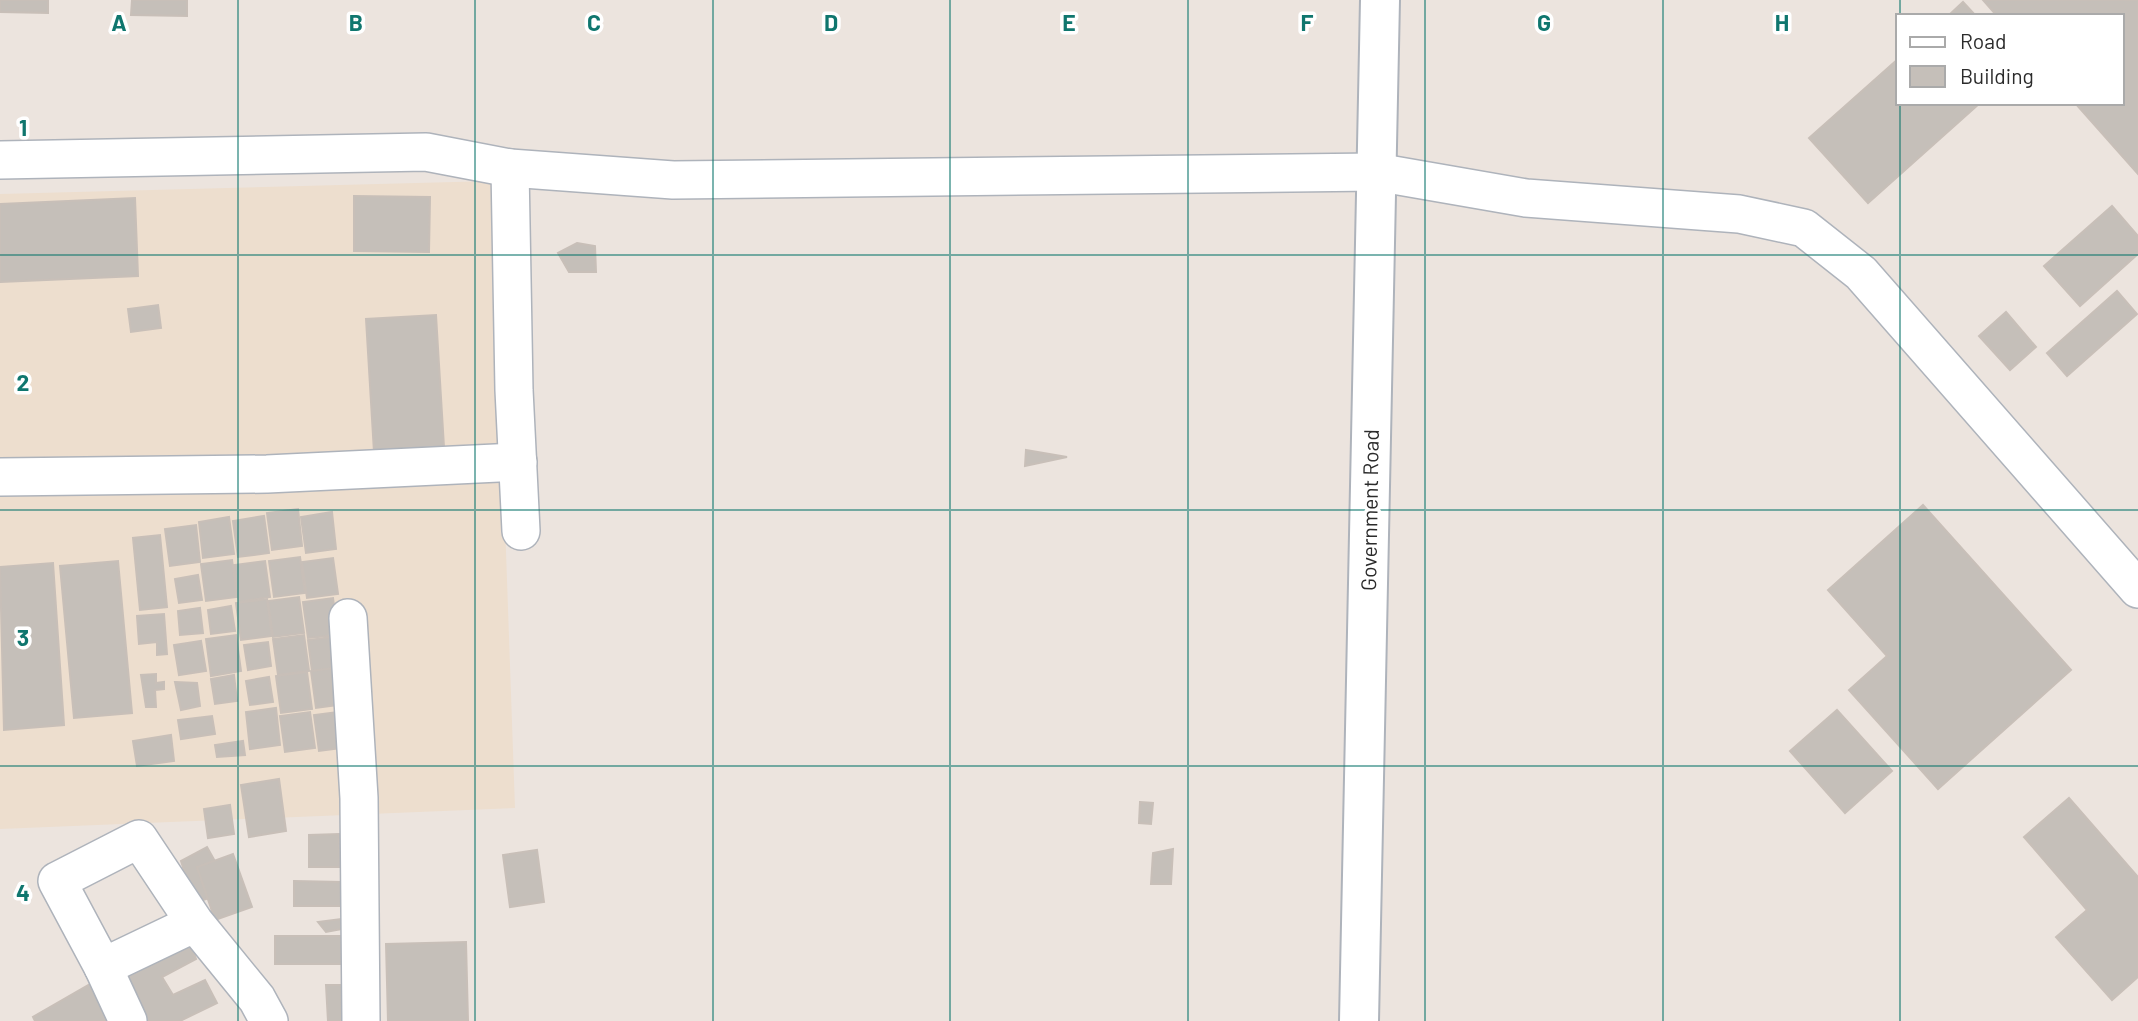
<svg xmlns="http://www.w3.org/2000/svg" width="2138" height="1021" viewBox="0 0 2138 1021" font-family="Barlow,sans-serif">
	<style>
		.education { fill: #eddece }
		.building { fill: #c5bfb9; stroke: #c8bfb8; stroke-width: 2 }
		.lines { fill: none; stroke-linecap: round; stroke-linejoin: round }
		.street-casing { stroke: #aeb3bb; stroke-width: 40 }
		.secondary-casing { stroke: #aeb3bb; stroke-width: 42 }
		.street { stroke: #fff; stroke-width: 37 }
		.secondary { stroke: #fff; stroke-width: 38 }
		.grid { fill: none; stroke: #0f766e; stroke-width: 2; stroke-opacity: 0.55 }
		.labels { text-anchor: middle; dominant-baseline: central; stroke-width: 7; stroke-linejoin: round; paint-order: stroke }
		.street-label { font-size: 21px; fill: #2b2b2b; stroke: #fff }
		.grid-label { font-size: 23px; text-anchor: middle; font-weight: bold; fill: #0f766e; stroke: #fff; stroke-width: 7; stroke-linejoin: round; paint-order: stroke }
	</style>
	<rect width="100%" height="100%" fill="#ece4de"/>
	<polygon class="education" points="493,181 515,808 0,829 0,194"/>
	<g class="building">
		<polygon points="0,0 48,0 48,13 0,12"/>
		<polygon points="132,0 187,0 187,16 131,15"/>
		<polygon points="1983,0 2138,0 2138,174 2075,103 2122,103 2122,16 1997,16"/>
		<polygon points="1963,2 1976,16 1948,16"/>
		<polygon points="1898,59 1898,103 1980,103 1868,203 1809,138"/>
		<polygon points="354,196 430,197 429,252 354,251"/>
		<polygon points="135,198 138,276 0,282 0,204"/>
		<polygon points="2112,206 2138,236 2138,254 2080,306 2044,266"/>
		<polygon points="577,243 595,246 596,272 569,272 558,253"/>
		<polygon points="2117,291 2137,314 2067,376 2047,353"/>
		<polygon points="158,305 161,328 131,332 128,309"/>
		<polygon points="2006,312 2036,347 2010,370 1979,336"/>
		<polygon points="436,315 444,447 374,452 366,319"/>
		<polygon points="1026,450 1067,457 1025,466"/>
		<polygon points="1923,505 2071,670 1938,789 1849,690 1887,656 1828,590"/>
		<polygon points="298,509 302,546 272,550 267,513"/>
		<polygon points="332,512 336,549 306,553 301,517"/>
		<polygon points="264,516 269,553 238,557 233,521"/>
		<polygon points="229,517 234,554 203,558 199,522"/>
		<polygon points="196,525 200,562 170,566 165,529"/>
		<polygon points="160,535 167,607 140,610 133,538"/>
		<polygon points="300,557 305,593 274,597 269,561"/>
		<polygon points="333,558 338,594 307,598 302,562"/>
		<polygon points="232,560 237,597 206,601 201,564"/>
		<polygon points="118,561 132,713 74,718 60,566"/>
		<polygon points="265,561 270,597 239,602 234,565"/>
		<polygon points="53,563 64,725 4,730 0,567"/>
		<polygon points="198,575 202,600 179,603 175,579"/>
		<polygon points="299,597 304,633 273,637 268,601"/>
		<polygon points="333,598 338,635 308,638 303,602"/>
		<polygon points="267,599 272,636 241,640 236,603"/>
		<polygon points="231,606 235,631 211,634 208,610"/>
		<polygon points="200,608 203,633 180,635 178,611"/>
		<polygon points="164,614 167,654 157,655 157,642 139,644 137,616"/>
		<polygon points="236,635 241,671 211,676 206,639"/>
		<polygon points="304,635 309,671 278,675 273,639"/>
		<polygon points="339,636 343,667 312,671 308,640"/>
		<polygon points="201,641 206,671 179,675 174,645"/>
		<polygon points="268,642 271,666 248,670 244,645"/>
		<polygon points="341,667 346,704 316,708 311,671"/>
		<polygon points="307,672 312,709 281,713 276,676"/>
		<polygon points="156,674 156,683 164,682 164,689 155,690 156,707 146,707 141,675"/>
		<polygon points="234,675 237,701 215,704 211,679"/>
		<polygon points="269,677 273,702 250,705 246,681"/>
		<polygon points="175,682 197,683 200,706 181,710"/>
		<polygon points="276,708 280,745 250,749 246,712"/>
		<polygon points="1837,710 1892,771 1845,813 1790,751"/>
		<polygon points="345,711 350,747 319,751 314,715"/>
		<polygon points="310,712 315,748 285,752 280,716"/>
		<polygon points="212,716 215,734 181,739 178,720"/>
		<polygon points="171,735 174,761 137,766 133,741"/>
		<polygon points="243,741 245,755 217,757 215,745"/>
		<polygon points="279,779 286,831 249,837 241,785"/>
		<polygon points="2069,798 2138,877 2138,977 2112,1000 2056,937 2087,910 2024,837"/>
		<polygon points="1140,802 1153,803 1151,824 1139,823"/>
		<polygon points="230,805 234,834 208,838 204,809"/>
		<polygon points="339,834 340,867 309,867 309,835"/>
		<polygon points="207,847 231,890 192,904 192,895 181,861"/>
		<polygon points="1173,849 1171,884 1151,884 1153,853"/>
		<polygon points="537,850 544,902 510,907 503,855"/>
		<polygon points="233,854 252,907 215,920 197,867"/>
		<polygon points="294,881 342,882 341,906 294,906"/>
		<polygon points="341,919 347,928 326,932 318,922"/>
		<polygon points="187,933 196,959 162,977 173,995 205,980 217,1003 180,1021 133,1021 110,974"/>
		<rect x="275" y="936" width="66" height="28"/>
		<polygon points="466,942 468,1021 388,1021 386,944"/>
		<polygon points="92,983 110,1021 35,1021 33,1017"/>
		<polygon points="326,985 348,985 351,1021 328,1021"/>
	</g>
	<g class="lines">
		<defs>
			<g id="street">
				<polyline points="0,160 426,152 510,168 673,180 1376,172 1526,198 1739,214 1804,228 1861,273 2138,589"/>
				<polyline points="510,168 514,390 521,531"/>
				<polyline points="0,477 267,474 518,462"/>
				<polyline points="348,618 359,798 361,1021"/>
				<polyline points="195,923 103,967 57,881 139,839 195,923 257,999 269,1021"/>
				<polyline points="103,967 128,1021"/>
			</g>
			<polyline id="secondary" points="1359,1021 1380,0"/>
		</defs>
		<use href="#street" class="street-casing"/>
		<use href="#secondary" class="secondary-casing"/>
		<use href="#street" class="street"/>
		<use href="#secondary" class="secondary"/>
	</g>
	<path class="grid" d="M238,0V1021M475,0V1021M713,0V1021M950,0V1021M1188,0V1021M1425,0V1021M1663,0V1021M1900,0V16M1900,103V1021M0,255H2138M0,510H2138M0,766H2138"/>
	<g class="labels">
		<g class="street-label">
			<text transform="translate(1369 510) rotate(-89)">Government Road</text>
		</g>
	</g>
	<g class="grid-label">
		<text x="119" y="31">A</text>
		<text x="356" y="31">B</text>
		<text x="594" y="31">C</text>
		<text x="831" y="31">D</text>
		<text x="1069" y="31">E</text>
		<text x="1307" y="31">F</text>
		<text x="1544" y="31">G</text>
		<text x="1782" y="31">H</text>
		<text x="23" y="136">1</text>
		<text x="23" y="391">2</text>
		<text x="23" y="646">3</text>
		<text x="23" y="901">4</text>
	</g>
	<rect x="1896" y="14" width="228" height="91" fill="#ffffff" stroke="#aaaaaa" stroke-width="2"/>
	<rect x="1910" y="37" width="35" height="10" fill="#ffffff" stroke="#aaaaaa" stroke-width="2"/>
	<text x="1960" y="49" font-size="21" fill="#2b2b2b">Road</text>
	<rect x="1910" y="66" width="35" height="21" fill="#c5bfb9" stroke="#aaaaaa" stroke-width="2"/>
	<text x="1960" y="84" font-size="21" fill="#2b2b2b">Building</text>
</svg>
